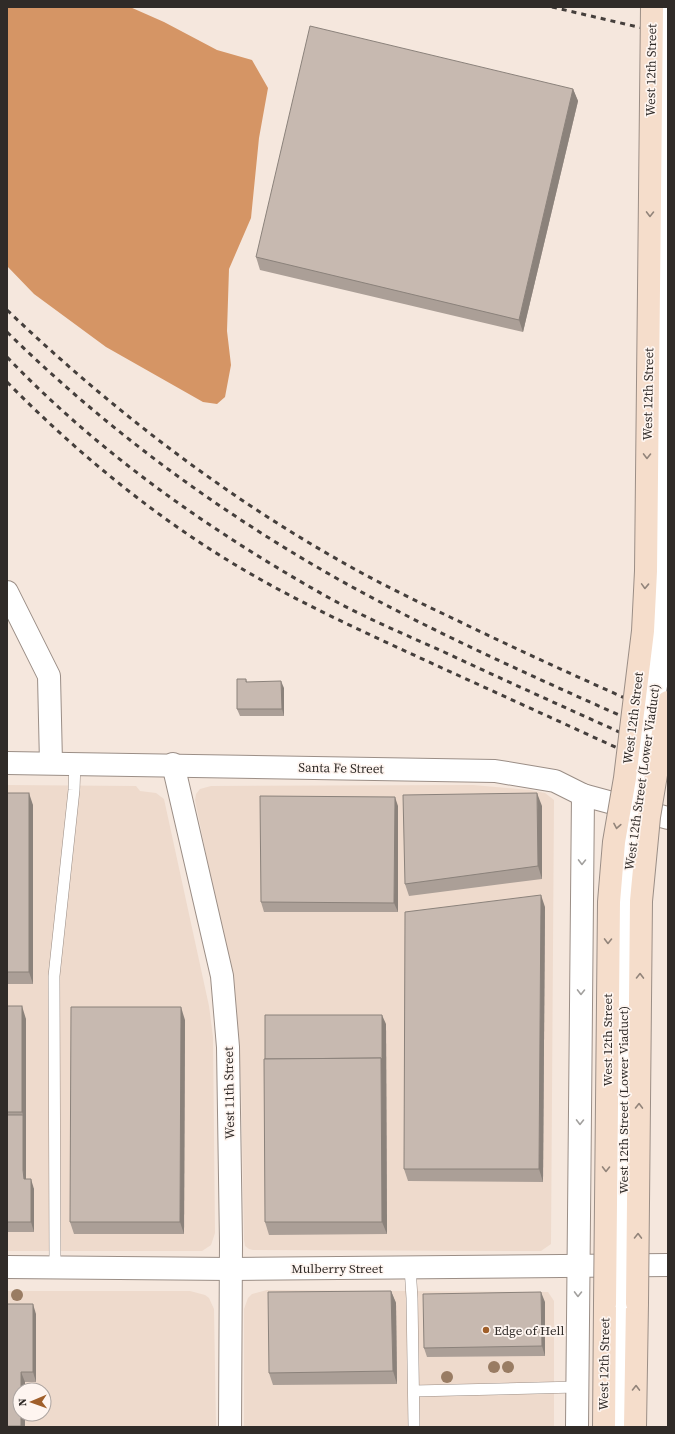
<svg xmlns="http://www.w3.org/2000/svg" width="675" height="1434" viewBox="0 0 675 1434" font-family="'Source Serif 4',serif">
	<style>
		.built { fill: #eedacc; fill-rule: evenodd }
		.forest { fill: #d59565 }
		.lines { fill: none; stroke-linecap: round; stroke-linejoin: round }
		.service-casing { stroke: #9b8e86; stroke-width: 12 }
		.minor-casing { stroke: #9b8e86; stroke-width: 24 }
		.secondary-casing { stroke: #9b8e86; stroke-width: 24 }
		.service { stroke: #fff; stroke-width: 11 }
		.minor { stroke: #fff; stroke-width: 22 }
		.secondary { stroke: #f5ddcb; stroke-width: 22 }
		.rail { stroke: #453f3c; stroke-width: 3; stroke-dasharray: 5 5; stroke-linecap: butt }
		.minor-bridge-casing { stroke: #9b8e86; stroke-width: 24; stroke-linecap: butt }
		.secondary-bridge-casing { stroke: #9b8e86; stroke-width: 24; stroke-linecap: butt }
		.minor-bridge { stroke: #fff; stroke-width: 22 }
		.secondary-bridge { stroke: #f5ddcb; stroke-width: 22 }
		.tree { fill: #997c63 }
		.wall { fill: #ab9f97 }
		.shaded-wall { fill: #8b827b }
		.building { fill: #c7b9b0; stroke: #8b827b }
		.oneway { stroke: #92847a }
		.oneway2 { stroke: #a2a09e }
		.poi-dot { fill: #a05f2a; stroke: #fef5f0; stroke-width: 1.5 }
		.labels { text-anchor: middle; dominant-baseline: central; stroke-width: 3.5; stroke-linejoin: round; paint-order: stroke }
		.street-label { font-size: 13px; fill: #302b28; stroke: #fef5f0 }
		.poi-label { font-size: 13px; fill: #302b28; stroke: #fef5f0; text-anchor: start }
	</style>
	<rect width="100%" height="100%" fill="#f5e7dd"/>
	<g class="built">
		<polygon points="7,785 136,786 140,791 156,793 164,799 209,1006 213,1037 215,1233 211,1245 202,1251 7,1251"/>
		<polygon points="473,785 530,790 545,793 554,800 551,1244 541,1251 253,1250 249,1249 245,1246 244,1240 241,1084 236,1002 195,800 196,794 200,789 211,786"/>
		<polygon points="267,1290 548,1292 554,1301 554,1427 244,1427 244,1309 248,1298 252,1294"/>
		<path d="M7,1291H190L205,1295L209,1298L214,1309L216,1427H7ZM20,1390H44V1414H20Z"/>
	</g>
	<polygon class="forest" points="7,7 130,7 164,22 217,50 252,60 268,88 259,138 251,218 229,269 227,331 231,365 225,397 217,404 203,402 106,347 34,294 7,266"/>
	<g class="lines">
		<defs>
			<g id="service">
				<polyline points="55,1267 54,976 74,790 75,763"/>
				<polyline points="410,1267 412,1298 414,1427"/>
				<polyline points="414,1391 577,1387"/>
			</g>
			<g id="minor">
				<polyline points="7,592 49,676 51,763"/>
				<polyline points="7,763 495,771 555,781 583,795 668,818"/>
				<polyline points="173,764 222,976 228,1047 231,1243 230,1427"/>
				<polyline points="7,1267 231,1269 668,1265"/>
				<polyline points="577,1427 583,795"/>
				<polyline points="621,1427 622,1298"/>
			</g>
			<g id="secondary">
				<polyline points="604,1427 605,1304"/>
				<polyline points="635,1427 637,1303"/>
			</g>
		</defs>
		<use href="#service" class="service-casing"/>
		<use href="#minor" class="minor-casing"/>
		<use href="#secondary" class="secondary-casing"/>
		<use href="#service" class="service"/>
		<use href="#minor" class="minor"/>
		<use href="#secondary" class="secondary"/>
		<g class="rail">
			<polyline points="552,7 668,34"/>
			<path d="M7,310C109,407 220,493 342,562C377,582 414,600 450,617C522,652 595,685 668,717"/>
			<path d="M7,332C105,428 216,510 336,578C441,637 557,687 668,737"/>
			<path d="M7,357C99,453 209,530 324,595C363,617 404,634 444,652C519,687 593,720 668,754"/>
			<path d="M7,382C77,453 157,519 244,570C307,607 375,637 442,668C517,702 593,737 668,771"/>
		</g>
		<defs>
			<polyline id="minor-bridge" points="622,1298 624,901 657,679 661,629 665,7"/>
			<g id="secondary-bridge">
				<polyline points="637,1303 641,901 649,817 668,702"/>
				<polyline points="605,1304 609,902 614,842 625,778 643,631 646,571 652,7"/>
			</g>
		</defs>
		<use href="#minor-bridge" class="minor-bridge-casing"/>
		<use href="#secondary-bridge" class="secondary-bridge-casing"/>
		<use href="#minor-bridge" class="minor-bridge"/>
		<use href="#secondary-bridge" class="secondary-bridge"/>
	</g>
	<g class="tree">
		<circle cx="17" cy="1295" r="6"/>
		<circle cx="494" cy="1367" r="6"/>
		<circle cx="508" cy="1367" r="6"/>
		<circle cx="447" cy="1377" r="6"/>
	</g>
	<g class="wall">
		<polygon points="573,89 578,101 523,332 260,270 256,257"/>
		<polygon points="246,679 247,682 284,688 284,716 240,716 237,709"/>
		<polygon points="7,793 33,805 33,984 7,984"/>
		<polygon points="398,806 398,912 264,912 261,902"/>
		<polygon points="542,806 542,879 409,896 405,884"/>
		<polygon points="545,907 543,1182 408,1181 404,1169"/>
		<polygon points="7,1006 26,1019 26,1179 34,1189 34,1232 7,1232"/>
		<polygon points="185,1020 184,1234 74,1234 70,1222"/>
		<polygon points="386,1024 387,1234 269,1235 265,1222"/>
		<polygon points="391,1291 396,1303 397,1384 273,1385 269,1373"/>
		<polygon points="545,1302 545,1356 427,1357 424,1348"/>
		<polygon points="7,1304 36,1314 36,1382 25,1382 25,1390 20,1390 25,1414 25,1427 7,1427"/>
	</g>
	<g class="shaded-wall">
		<polygon points="573,89 578,101 523,332 519,320"/>
		<polygon points="281,681 284,688 284,716 282,709"/>
		<polygon points="29,793 33,805 33,984 29,972"/>
		<polygon points="537,793 542,806 542,879 538,866"/>
		<polygon points="395,797 398,806 398,912 394,903"/>
		<polygon points="541,895 545,907 543,1182 539,1169"/>
		<polygon points="22,1006 26,1019 26,1180 24,1179 23,1170 23,1115 22,1112"/>
		<polygon points="181,1007 185,1020 184,1234 180,1222"/>
		<polygon points="382,1015 386,1024 387,1234 382,1222 381,1058"/>
		<polygon points="31,1179 34,1189 34,1232 31,1222"/>
		<polygon points="391,1291 396,1303 397,1384 393,1371"/>
		<polygon points="541,1292 545,1302 545,1356 542,1346"/>
		<polygon points="33,1304 36,1314 36,1382 33,1372"/>
		<polygon points="21,1372 25,1382 25,1390 21,1390"/>
		<polygon points="21,1414 25,1414 25,1427 22,1427 21,1426"/>
	</g>
	<g class="building">
		<polygon points="310,26 573,89 519,320 256,257"/>
		<polygon points="237,679 246,679 246,682 281,681 282,709 237,709"/>
		<rect x="7" y="793" width="22" height="179"/>
		<polygon points="537,793 538,866 405,884 403,795"/>
		<polygon points="260,796 395,797 394,903 261,902"/>
		<polygon points="541,895 539,1169 404,1169 405,912"/>
		<rect x="7" y="1006" width="15" height="106"/>
		<polygon points="71,1007 181,1007 180,1222 70,1222"/>
		<polygon points="265,1015 382,1015 382,1061 381,1058 265,1059"/>
		<polygon points="381,1058 382,1222 265,1222 264,1059"/>
		<polygon points="7,1115 23,1115 23,1170 24,1179 31,1179 31,1222 7,1222"/>
		<polygon points="391,1291 393,1371 269,1373 268,1292"/>
		<polygon points="541,1292 542,1346 424,1348 423,1294"/>
		<polygon points="7,1304 33,1304 33,1372 21,1372 21,1390 20,1390 20,1414 21,1414 21,1426 7,1426"/>
	</g>
	<defs><path id="oneway-chevron" d="M-2-3.5L2.5 0L-2 3.5" fill="none" stroke-width="1.6" stroke-linecap="round" stroke-linejoin="round"/></defs>
	<g class="oneway">
		<use href="#oneway-chevron" transform="translate(650 214) rotate(91)"/>
		<use href="#oneway-chevron" transform="translate(647 456) rotate(91)"/>
		<use href="#oneway-chevron" transform="translate(645 586) rotate(92)"/>
		<use href="#oneway-chevron" transform="translate(617 826) rotate(100)"/>
		<use href="#oneway-chevron" transform="translate(608 941) rotate(91)"/>
		<use href="#oneway-chevron" transform="translate(640 976) rotate(-89)"/>
		<use href="#oneway-chevron" transform="translate(639 1106) rotate(-89)"/>
		<use href="#oneway-chevron" transform="translate(606 1169) rotate(91)"/>
		<use href="#oneway-chevron" transform="translate(638 1236) rotate(-89)"/>
		<use href="#oneway-chevron" transform="translate(636 1388) rotate(-89)"/>
	</g>
	<g class="oneway2">
		<use href="#oneway-chevron" transform="translate(582 862) rotate(91)"/>
		<use href="#oneway-chevron" transform="translate(581 992) rotate(91)"/>
		<use href="#oneway-chevron" transform="translate(580 1122) rotate(91)"/>
		<use href="#oneway-chevron" transform="translate(578 1294) rotate(91)"/>
	</g>
	<circle class="poi-dot" cx="486" cy="1330" r="4"/>
	<g class="labels">
		<g class="street-label">
			<text transform="translate(651 70) rotate(-89)">West 12th Street</text>
			<text transform="translate(648 394) rotate(-89)">West 12th Street</text>
			<text transform="translate(633 718) rotate(-83)">West 12th Street</text>
			<text transform="translate(341 768) rotate(1)">Santa Fe Street</text>
			<text transform="translate(642 777) rotate(-82)">West 12th Street (Lower Viaduct)</text>
			<text transform="translate(607 1040) rotate(-90)">West 12th Street</text>
			<text transform="translate(229 1093) rotate(-91)">West 11th Street</text>
			<text transform="translate(623 1100) rotate(-90)">West 12th Street (Lower Viaduct)</text>
			<text x="337" y="1268">Mulberry Street</text>
			<text transform="translate(604 1364) rotate(-89)">West 12th Street</text>
		</g>
		<g class="poi-label">
			<text x="494" y="1330">Edge of Hell</text>
		</g>
	</g>
	<rect width="675" height="1434" fill="none" stroke="#302b28" stroke-width="16"/>
	<g transform="translate(32 1402) rotate(268)"><circle r="19" fill="#fef5f0" stroke="#aca4a0"/>
	<path d="M0-3L7 15L0 10L-7 15Z" fill="#a05f2a"/>
	<text y="-6" font-size="11" font-weight="bold" text-anchor="middle" fill="#302b28">N</text>
	</g>
</svg>
